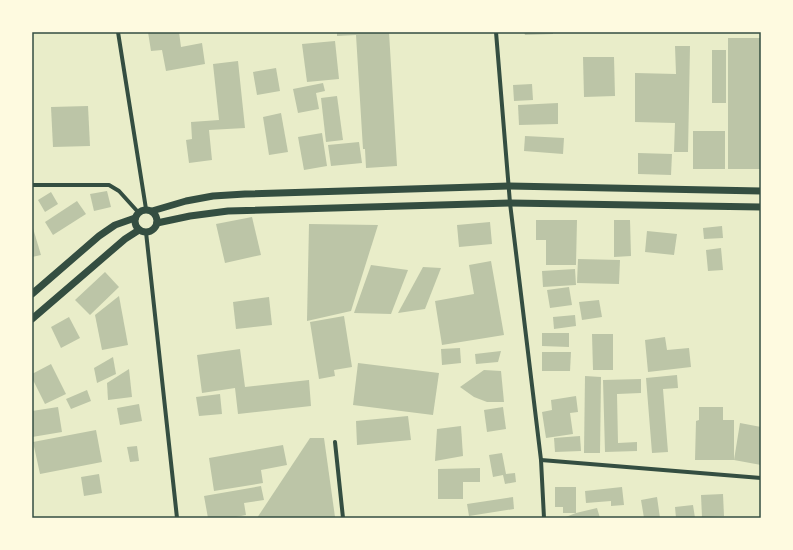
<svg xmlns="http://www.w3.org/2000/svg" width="793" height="550" viewBox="0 0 793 550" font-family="Inter,sans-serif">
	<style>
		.building { fill: #bcc5a7 }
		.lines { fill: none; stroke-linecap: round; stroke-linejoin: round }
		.minor { stroke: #344e41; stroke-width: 4 }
		.tertiary { stroke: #344e41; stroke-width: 7 }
		.neatline { fill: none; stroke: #344e41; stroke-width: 1.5 }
	</style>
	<rect width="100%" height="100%" fill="#e9edc9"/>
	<g class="building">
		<polygon points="148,32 179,32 181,47 202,43 205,64 166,71 162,50 151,51"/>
		<polygon points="337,32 389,32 397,166 366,168 365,149 363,149 356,35 337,36"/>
		<polygon points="524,32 553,32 553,34 525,35"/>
		<rect x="728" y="38" width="33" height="131"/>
		<polygon points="335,41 339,79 307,82 302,44"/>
		<polygon points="675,46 690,46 688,152 674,152 675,123 635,122 635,73 676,74"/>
		<rect x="712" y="50" width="14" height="53"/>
		<polygon points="583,57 614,57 615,96 584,97"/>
		<polygon points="238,61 245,128 209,130 212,160 189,163 186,140 192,139 191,122 219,120 213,64"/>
		<polygon points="276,68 280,91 257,95 253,72"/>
		<polygon points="323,83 325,91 316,93 319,109 298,113 293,89"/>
		<polygon points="532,84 533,100 514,101 513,85"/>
		<polygon points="337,96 343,140 326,142 321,98"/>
		<polygon points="558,103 558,124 519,125 518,105"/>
		<polygon points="88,106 90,146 53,147 51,107"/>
		<polygon points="281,113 288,152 269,155 263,117"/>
		<rect x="693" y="131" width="32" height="38"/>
		<polygon points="322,133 327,166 304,170 298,137"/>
		<polygon points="525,136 564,138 563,154 524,151"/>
		<polygon points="359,142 362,163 331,166 328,145"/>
		<polygon points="638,153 672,154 671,175 638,174"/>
		<polygon points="107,191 111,207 94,211 90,194"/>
		<polygon points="51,192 58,204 45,212 38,200"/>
		<polygon points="77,201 86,214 53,235 45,222"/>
		<polygon points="252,217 261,255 225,263 216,224"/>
		<polygon points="536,220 577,220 576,265 546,265 546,240 536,240"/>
		<polygon points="614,220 630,220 631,256 614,257"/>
		<polygon points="490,222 492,244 459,247 457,225"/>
		<polygon points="309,224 378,225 351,311 307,321"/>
		<polygon points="32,225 41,255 32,257"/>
		<polygon points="722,226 723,238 704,239 703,228"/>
		<polygon points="647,231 677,234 674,255 645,252"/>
		<polygon points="721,248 723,270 708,271 706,250"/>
		<polygon points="578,259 620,260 619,284 577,283"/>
		<polygon points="491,261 504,335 442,345 435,301 474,294 469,265"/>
		<polygon points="371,265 408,270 391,314 354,313"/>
		<polygon points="423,267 441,268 425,309 398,313"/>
		<polygon points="575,269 576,285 543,287 542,271"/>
		<polygon points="105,272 119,287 90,315 75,300"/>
		<polygon points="569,287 572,305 550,308 547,290"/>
		<polygon points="119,296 128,345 102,350 95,315"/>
		<polygon points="269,297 272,325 236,329 233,302"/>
		<polygon points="599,300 602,317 582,320 579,302"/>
		<polygon points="575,315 576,326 554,329 553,317"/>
		<polygon points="344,316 352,367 334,370 335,376 319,379 310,322"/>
		<polygon points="69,317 80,338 61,348 51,327"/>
		<polygon points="542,333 569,333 569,347 542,346"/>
		<polygon points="592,334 613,334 613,370 593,370"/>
		<polygon points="665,337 667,350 689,348 691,367 648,372 645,340"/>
		<polygon points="460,348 461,363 442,365 441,349"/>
		<polygon points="240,349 245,387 309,380 311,406 238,414 235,388 202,393 197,355"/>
		<polygon points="501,351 498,362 476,364 475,354"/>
		<polygon points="542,352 571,352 570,371 542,371"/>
		<polygon points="113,357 116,374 97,383 94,368"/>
		<polygon points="358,363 439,373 433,415 353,405"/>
		<polygon points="51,364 66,394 45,404 32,378 32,374"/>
		<polygon points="129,369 132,397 108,400 107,383"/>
		<polygon points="484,370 501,371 504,402 487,402 474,397 460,387"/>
		<polygon points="677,375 678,388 663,389 668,452 652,453 646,378"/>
		<polygon points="585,376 601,377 600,453 584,453"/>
		<polygon points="641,379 641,393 617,394 618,443 637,442 637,451 605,452 603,380"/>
		<polygon points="87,390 91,401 71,409 66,399"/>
		<polygon points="220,394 222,414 199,416 196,397"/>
		<polygon points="576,396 578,412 570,413 573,434 546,438 542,412 552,410 551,400"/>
		<polygon points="139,404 142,421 120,425 117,408"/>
		<polygon points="58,407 62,432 32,437 32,411"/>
		<polygon points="503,407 506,429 487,432 484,410"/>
		<polygon points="699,407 723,407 723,420 734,420 734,460 695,460 696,421 699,420"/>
		<polygon points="408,416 411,440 357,445 356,421"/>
		<polygon points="740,423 761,427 761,465 734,460"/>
		<polygon points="461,426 463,456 435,461 437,429"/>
		<polygon points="96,430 102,462 40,474 33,442"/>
		<polygon points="580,436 581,451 555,452 554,438"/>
		<polygon points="310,438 324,438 335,517 328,518 257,518"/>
		<polygon points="283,445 287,465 261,470 263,483 214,491 209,458"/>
		<polygon points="137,446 139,461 130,462 127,447"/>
		<polygon points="502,453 506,474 515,473 516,482 505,484 503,475 493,477 489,455"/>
		<polygon points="480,468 480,482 463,482 463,499 438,499 438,469"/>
		<polygon points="99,474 102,493 84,496 81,477"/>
		<polygon points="261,486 264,500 244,503 246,515 236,517 236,518 208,518 204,496"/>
		<polygon points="555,487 576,487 576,513 597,508 600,518 563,518 576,513 563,513 563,507 555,507"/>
		<polygon points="622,487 624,505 611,506 611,501 586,503 585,491"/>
		<polygon points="723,494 724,516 702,517 701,495"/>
		<polygon points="513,497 514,509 469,516 467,504"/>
		<polygon points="657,497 660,518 644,518 641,500"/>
		<polygon points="693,505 695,518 676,518 675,507"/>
	</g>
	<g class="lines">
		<g class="minor">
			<polyline points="118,32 146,209"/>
			<polyline points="496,32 510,203 541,460 544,518"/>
			<polyline points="32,185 109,185 119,191 138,212"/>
			<polyline points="146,232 177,518"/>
			<polyline points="335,442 343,518"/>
			<polyline points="541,460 761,478"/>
		</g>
		<g class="tertiary">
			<circle cx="146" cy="221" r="11"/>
			<polyline points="152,211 186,201 213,196 245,194 509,186 761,191"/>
			<polyline points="157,223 190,216 228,211 510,203 761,207"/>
			<polyline points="32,294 99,236 115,225 135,218"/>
			<polyline points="32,319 125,239 139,230"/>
		</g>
	</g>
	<rect width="793" height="550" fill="none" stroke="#fefae0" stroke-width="66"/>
	<rect x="33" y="33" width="727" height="484" class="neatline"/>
</svg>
